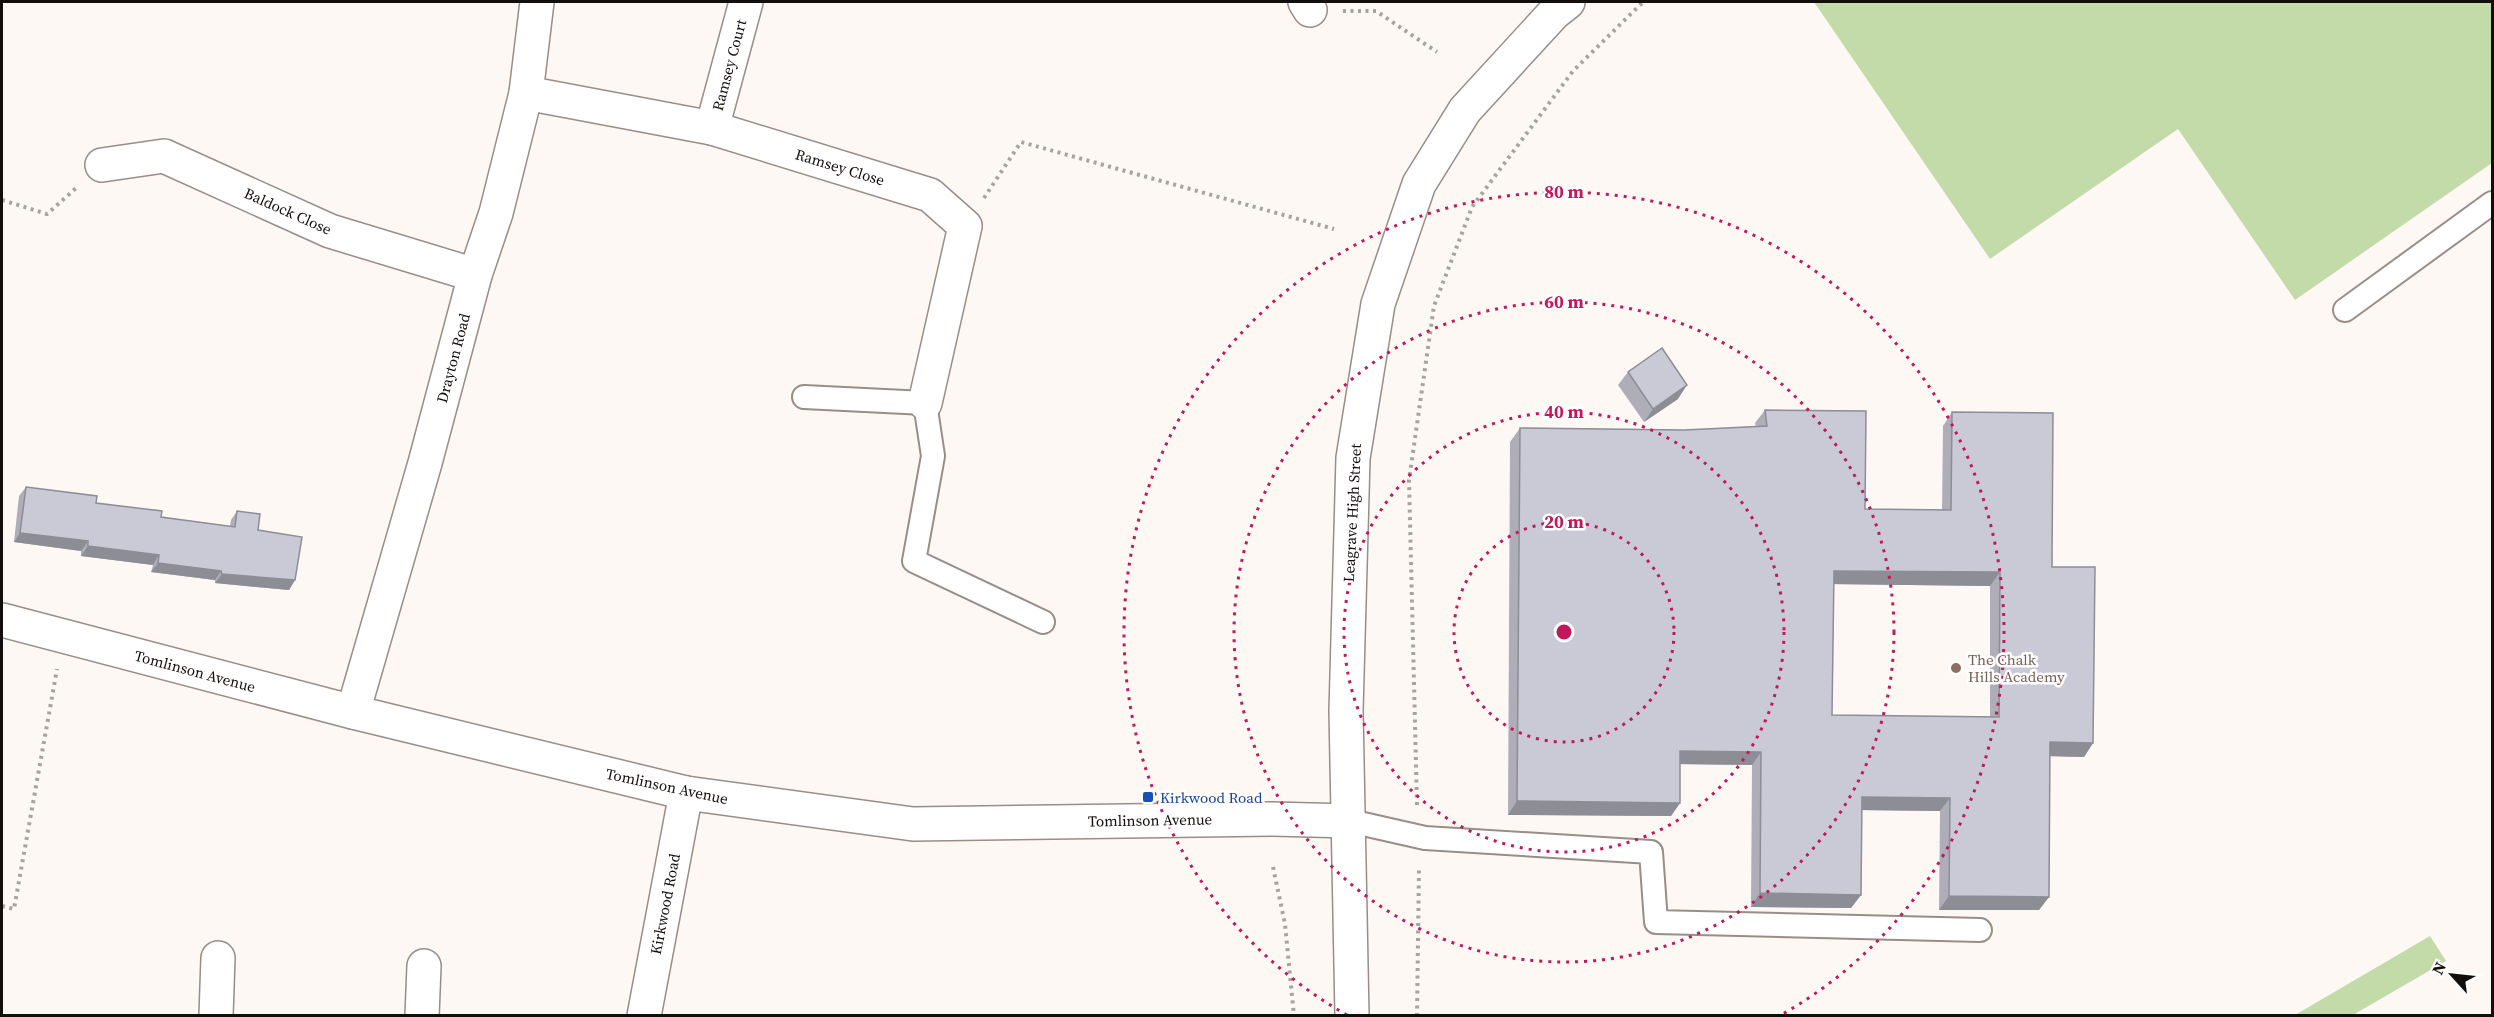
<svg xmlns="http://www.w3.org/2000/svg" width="2494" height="1017" viewBox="0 0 2494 1017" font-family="'Source Serif 4',serif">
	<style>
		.green { fill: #c3daa9 }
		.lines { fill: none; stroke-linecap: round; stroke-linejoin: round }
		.lane-casing { stroke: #998d86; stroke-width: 26 }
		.street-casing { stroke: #998d86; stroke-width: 36 }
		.secondary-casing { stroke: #998d86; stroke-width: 36 }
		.path { stroke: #a8a3a0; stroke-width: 4; stroke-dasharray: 3 4.5; stroke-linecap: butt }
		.lane { stroke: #fff; stroke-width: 22 }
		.street { stroke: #fff; stroke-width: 33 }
		.secondary { stroke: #fff; stroke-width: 33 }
		.wall { fill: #aeadb8; fill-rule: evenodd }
		.shaded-wall { fill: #8d8d96 }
		.building { fill: #cac9d6; stroke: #8d8d96; stroke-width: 1.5; fill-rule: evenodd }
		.ring { fill: none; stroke: #c2185b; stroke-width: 3; stroke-dasharray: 3 6 }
		.education-dot { fill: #8d6e63; stroke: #fff; stroke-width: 2 }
		.transit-dot { fill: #1a4fb4; stroke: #fff; stroke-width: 2 }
		.labels { text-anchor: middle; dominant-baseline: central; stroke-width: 5; stroke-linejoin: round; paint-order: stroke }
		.street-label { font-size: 15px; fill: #120e0c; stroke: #fff }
		.education-label { font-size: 15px; fill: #785e54; stroke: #fff; text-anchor: start }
		.transit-label { font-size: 15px; fill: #164399; stroke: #fff; text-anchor: start }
		.centre { fill: #c2185b; stroke: #fff; stroke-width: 3 }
		.ring-label { font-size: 18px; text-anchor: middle; font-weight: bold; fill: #c2185b; stroke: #fff; stroke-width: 5; stroke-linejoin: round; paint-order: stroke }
	</style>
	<rect width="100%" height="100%" fill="#fef8f5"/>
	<g class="green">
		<polygon points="1814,2 2492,2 2492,163 2295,300 2178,129 1990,259"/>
		<polygon points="2430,936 2446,961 2353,1015 2295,1015"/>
	</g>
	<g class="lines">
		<defs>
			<g id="lane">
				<polyline points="2345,310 2492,203"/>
				<polyline points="804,397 925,403 933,456 914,561 1043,622"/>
				<polyline points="1350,821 1425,838 1651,852 1656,922 1980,930"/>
			</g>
			<g id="street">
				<polyline points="1305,2 1310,10"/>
				<polyline points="526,93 712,128 930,195 965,226 925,403"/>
				<polyline points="712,128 746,2"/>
				<polyline points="102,165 164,156 330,231 475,275"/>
				<polyline points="353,712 425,463 475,275 496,213 526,93 537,2"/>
				<polyline points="216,1016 218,958"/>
				<polyline points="422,1016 424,966"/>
				<polyline points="644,1016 686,793"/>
			</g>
			<g id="secondary">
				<polyline points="2,620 353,712 686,793 913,824 1273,819 1350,821"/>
				<polyline points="1352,1016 1346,711 1353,458 1378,304 1419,184 1465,110 1554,13 1568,2"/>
			</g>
		</defs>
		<use href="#lane" class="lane-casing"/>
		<use href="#street" class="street-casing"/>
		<use href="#secondary" class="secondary-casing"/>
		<g class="path">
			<polyline points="1343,11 1376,11 1437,52"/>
			<polyline points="984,198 1021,142 1334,229"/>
			<polyline points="2,200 47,214 76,188"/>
			<polyline points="1417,805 1409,480 1434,306 1472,207 1573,71 1643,2"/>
			<polyline points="1273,867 1285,924 1294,1016"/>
			<polyline points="2,906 14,909 57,669"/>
			<polyline points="1417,1016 1419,866"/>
		</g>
		<use href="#lane" class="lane"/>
		<use href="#street" class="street"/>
		<use href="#secondary" class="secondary"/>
	</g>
	<g class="wall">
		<polygon points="1628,372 1678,399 1644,422 1618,385"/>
		<path d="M1765,410L1865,509L1942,510L1943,426L1952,412L2052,567L2093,743L2084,757L2050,756L2049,897L2039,910H1939L1940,811L1862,810L1861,895L1851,908L1751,907L1752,765L1680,764V803L1671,816L1508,815L1510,442L1520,428L1684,430L1756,427L1755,423ZM1834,584L1990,586V717L1832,715Z"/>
		<polygon points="26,487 161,517 230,526 231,520 237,511 258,530 295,580 289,590 215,583 215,580 151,572 153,565 81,556 81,551 14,542 19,496"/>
	</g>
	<g class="shaded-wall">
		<polygon points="1687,385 1678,399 1644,422 1653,409"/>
		<polygon points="20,533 88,541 81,551 14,542"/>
		<polygon points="88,546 159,555 153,565 81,556"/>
		<polygon points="158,563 221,571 215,580 151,572"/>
		<polygon points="1834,571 2000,572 1990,586 1824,584"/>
		<polygon points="222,574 295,580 289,590 215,583"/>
		<polygon points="2050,742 2093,743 2084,757 2041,756"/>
		<polygon points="1680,751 1761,752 1752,765 1671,764"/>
		<polygon points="1862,797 1950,798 1940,811 1853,810"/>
		<polygon points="1517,801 1680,803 1671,816 1508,815"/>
		<polygon points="1760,893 1861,895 1851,908 1751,907"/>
		<polygon points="1949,896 2049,897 2039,910 1939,910"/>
	</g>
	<g class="building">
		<polygon points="1662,348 1687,385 1653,409 1628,372"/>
		<path d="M1765,410L1866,411L1865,509L1951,510L1952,412L2053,413L2052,567H2095L2093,743L2050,742L2049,897L1949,896L1950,798L1862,797L1861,895L1760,893L1761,752L1680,751V803L1517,801L1520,428L1684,430L1767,426ZM1834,571L2000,572L1999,717L1832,715Z"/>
		<polygon points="26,487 97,496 96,503 162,511 161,517 235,527 237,511 260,514 258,530 302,537 295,580 222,574 221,571 158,563 159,555 88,546 88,541 20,533"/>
	</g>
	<g class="ring">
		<circle cx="1564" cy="632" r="110"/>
		<circle cx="1564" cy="632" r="220"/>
		<circle cx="1564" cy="632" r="330"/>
		<path d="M1347 1015A440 440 0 1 1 1781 1015"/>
	</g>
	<circle class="education-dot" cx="1956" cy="668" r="6"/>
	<rect class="transit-dot" x="1142" y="791" width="12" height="12" rx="3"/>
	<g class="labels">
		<g class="street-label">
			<text transform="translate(729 65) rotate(-75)">Ramsey Court</text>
			<text transform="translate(840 167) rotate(17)">Ramsey Close</text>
			<text transform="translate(288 211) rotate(24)">Baldock Close</text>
			<text transform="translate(453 358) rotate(-75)">Drayton Road</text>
			<text transform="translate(1352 513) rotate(-87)">Leagrave High Street</text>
			<text transform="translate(195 671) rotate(15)">Tomlinson Avenue</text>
			<text transform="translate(667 786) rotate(12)">Tomlinson Avenue</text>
			<text transform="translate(1150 820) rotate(-1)">Tomlinson Avenue</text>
			<text transform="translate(665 904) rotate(-79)">Kirkwood Road</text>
		</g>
		<g class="education-label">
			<text x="1968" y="659">The Chalk<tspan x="1968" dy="17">Hills Academy</tspan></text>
		</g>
		<g class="transit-label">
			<text x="1160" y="797">Kirkwood Road</text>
		</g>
	</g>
	<circle cx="1564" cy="632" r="9" class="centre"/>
	<g class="ring-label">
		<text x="1564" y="198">80 m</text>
		<text x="1564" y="308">60 m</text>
		<text x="1564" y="418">40 m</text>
		<text x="1564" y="528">20 m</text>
	</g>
	<rect width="2494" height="1017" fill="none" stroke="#120e0c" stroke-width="6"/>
	<g transform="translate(2452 975) rotate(297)" stroke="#ffffff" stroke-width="4.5" paint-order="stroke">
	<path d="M0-4.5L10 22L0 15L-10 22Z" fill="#120e0c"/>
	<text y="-9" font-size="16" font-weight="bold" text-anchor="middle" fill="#120e0c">N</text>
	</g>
</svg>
